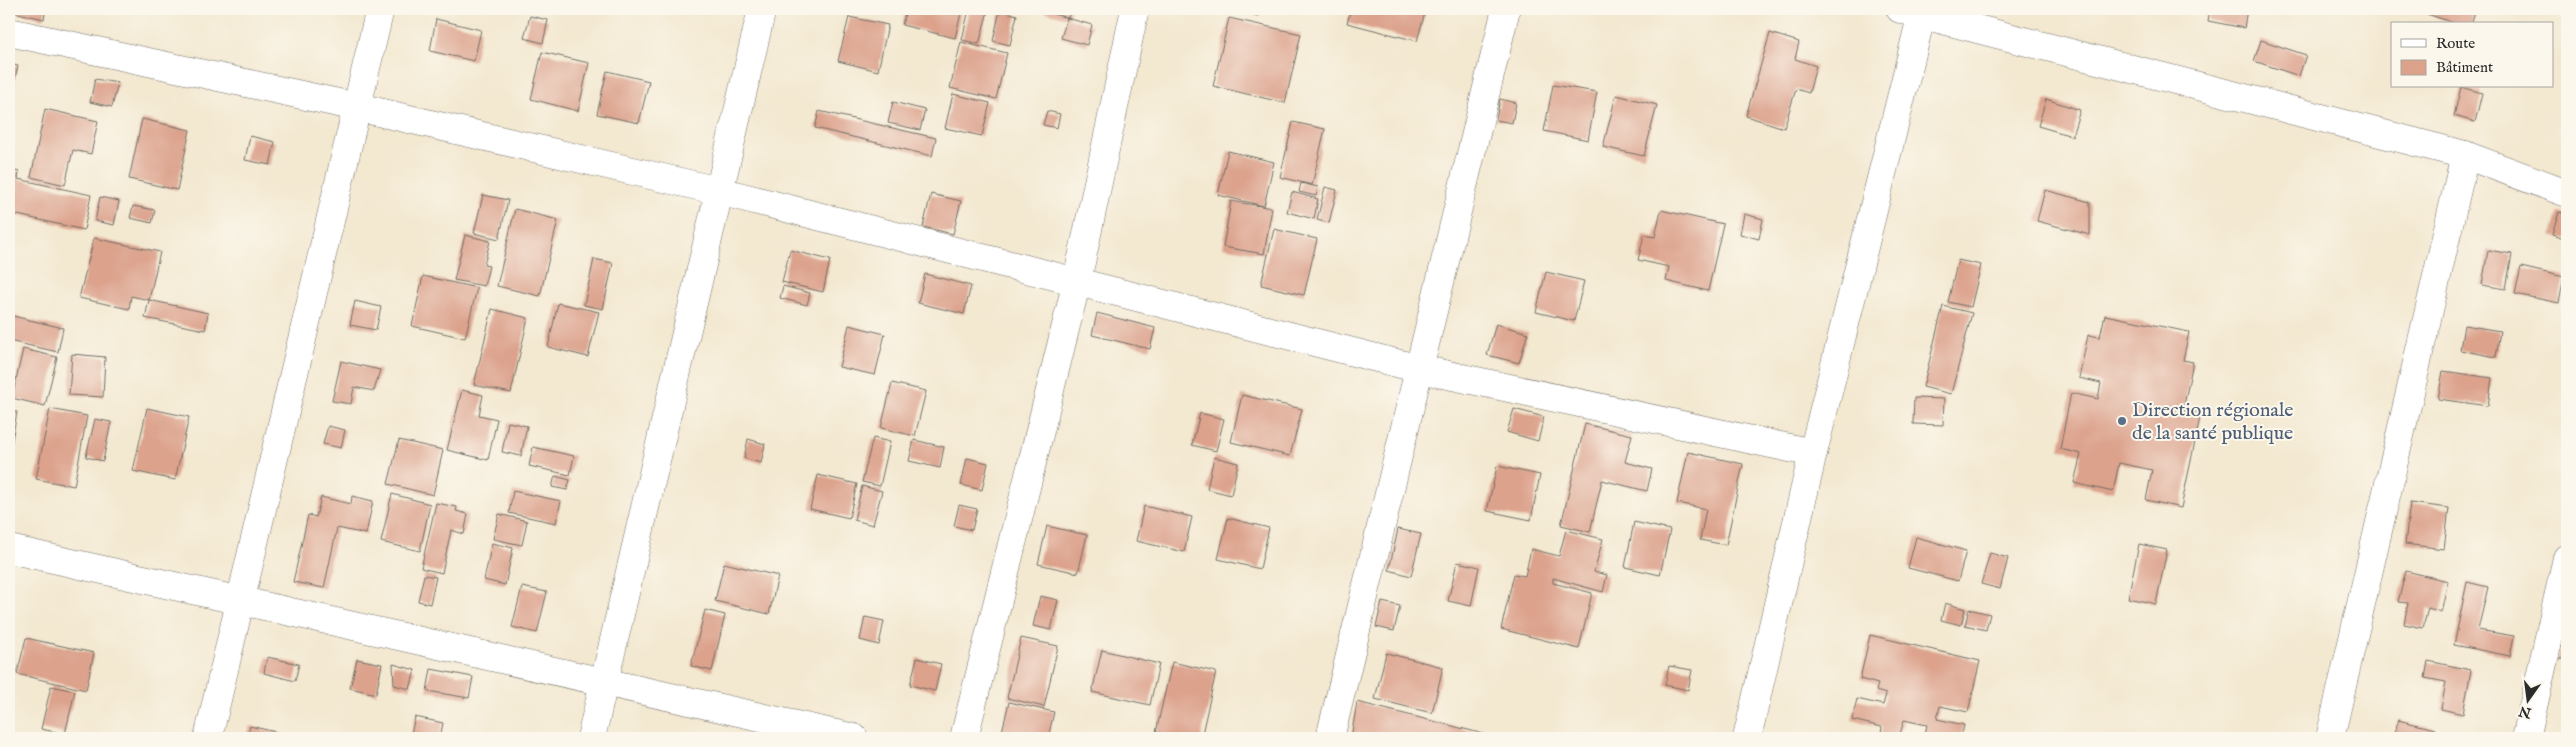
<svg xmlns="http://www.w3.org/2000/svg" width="2576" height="747" viewBox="0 0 2576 747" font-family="'IM FELL English',serif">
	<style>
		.building { fill: #dca28c }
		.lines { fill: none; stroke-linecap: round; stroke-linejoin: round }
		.minor-casing { stroke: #716d65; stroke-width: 29 }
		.minor { stroke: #fff; stroke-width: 28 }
		.service-dot { fill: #5c6f8a; stroke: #fbf7ec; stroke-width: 2 }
		.labels { text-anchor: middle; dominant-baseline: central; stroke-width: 4; stroke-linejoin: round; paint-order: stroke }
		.service-label { font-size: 20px; fill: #4e5e75; stroke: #fbf7ec; text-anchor: start }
	</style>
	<rect width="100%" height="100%" fill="#fbf7ec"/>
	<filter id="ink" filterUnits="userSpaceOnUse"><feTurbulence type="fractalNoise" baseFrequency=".02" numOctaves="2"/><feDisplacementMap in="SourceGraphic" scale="10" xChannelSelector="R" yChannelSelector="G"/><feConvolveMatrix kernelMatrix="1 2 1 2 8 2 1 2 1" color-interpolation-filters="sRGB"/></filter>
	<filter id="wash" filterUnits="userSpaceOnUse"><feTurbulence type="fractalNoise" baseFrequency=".0096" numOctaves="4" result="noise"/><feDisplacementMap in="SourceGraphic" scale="20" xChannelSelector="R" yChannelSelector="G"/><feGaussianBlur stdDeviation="1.12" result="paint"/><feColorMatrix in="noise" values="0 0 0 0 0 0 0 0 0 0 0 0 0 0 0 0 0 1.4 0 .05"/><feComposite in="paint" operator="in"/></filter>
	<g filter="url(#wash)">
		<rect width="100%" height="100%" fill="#f3e8d0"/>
		<g id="blocks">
			<g class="building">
				<polygon points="9,9 46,9 44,19 9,11"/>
				<polygon points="906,9 962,9 955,38 902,25"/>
				<polygon points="969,9 988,11 979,44 962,40"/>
				<polygon points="1043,9 1071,9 1068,18 1042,11"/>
				<polygon points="1236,9 1260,9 1258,16"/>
				<polygon points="1351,9 1426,9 1417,41 1347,23"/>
				<polygon points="2210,9 2247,9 2244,28 2208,21"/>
				<polygon points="2418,9 2476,9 2471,24 2457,24 2418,11"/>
				<polygon points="1000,10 1017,15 1010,45 993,41"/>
				<polygon points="530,16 548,20 543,43 524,38"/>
				<polygon points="849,17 888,25 878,71 838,61"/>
				<polygon points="1067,18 1092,25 1087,45 1061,38"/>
				<polygon points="1229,18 1301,34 1285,103 1213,86"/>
				<polygon points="436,19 481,30 474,61 430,51"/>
				<polygon points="1770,33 1799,42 1795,59 1816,66 1809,93 1796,89 1784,128 1746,116"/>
				<polygon points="2261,40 2306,55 2299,76 2254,61"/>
				<polygon points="961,42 1007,53 996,99 950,88"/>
				<polygon points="542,52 589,63 578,111 531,99"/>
				<polygon points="9,64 18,66 9,102"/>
				<polygon points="607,71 649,81 639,123 597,114"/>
				<polygon points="95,79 118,83 112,107 90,102"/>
				<polygon points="1553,85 1597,92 1588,140 1544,131"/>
				<polygon points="2461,87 2482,93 2475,122 2454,116"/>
				<polygon points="953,94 990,103 982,136 945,128"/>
				<polygon points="1616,95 1657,105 1644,156 1603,147"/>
				<polygon points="1500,99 1516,103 1512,123 1496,120"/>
				<polygon points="2046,99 2080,110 2072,136 2038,126"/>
				<polygon points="893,102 925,110 920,130 888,123"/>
				<polygon points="45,109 98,121 91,154 73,150 65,185 31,177"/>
				<polygon points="819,111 936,138 932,156 815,128"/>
				<polygon points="1047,111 1060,114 1057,128 1043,125"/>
				<polygon points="142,119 190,130 177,190 129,179"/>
				<polygon points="1293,122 1325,129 1312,185 1280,177"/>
				<polygon points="250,136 275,142 270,165 245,160"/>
				<polygon points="1228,151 1274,162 1264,206 1218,195"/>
				<polygon points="9,169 19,172 18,179 91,195 84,230 9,213"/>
				<polygon points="1301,183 1318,187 1316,196 1299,192"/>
				<polygon points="1325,187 1337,190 1329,223 1317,220"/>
				<polygon points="2045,190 2090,202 2090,235 2037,221"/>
				<polygon points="1292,192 1318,199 1314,219 1287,212"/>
				<polygon points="931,194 961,201 953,234 923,227"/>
				<polygon points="483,195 508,200 499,239 474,233"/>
				<polygon points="100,197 119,201 114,225 95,221"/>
				<polygon points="1231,201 1272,208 1264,254 1223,247"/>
				<polygon points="133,206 155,210 152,223 130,218"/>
				<polygon points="515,209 558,220 540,296 497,286"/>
				<polygon points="1661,210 1723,224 1708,291 1666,281 1669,267 1638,260 1644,235 1655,237"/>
				<polygon points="2559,212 2567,214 2567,240 2552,235"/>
				<polygon points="1744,214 1763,219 1759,239 1740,234"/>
				<polygon points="1274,229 1317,239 1304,295 1261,285"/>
				<polygon points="465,235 490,241 484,265 489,266 484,286 454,280"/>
				<polygon points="94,238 160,252 149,300 208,313 205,330 145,318 149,300 131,296 129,309 79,298"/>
				<polygon points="790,250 830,260 823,292 782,282"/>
				<polygon points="2488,250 2512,254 2506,289 2482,285"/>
				<polygon points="594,259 613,263 603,309 584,305"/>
				<polygon points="1958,260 1981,265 1971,307 1948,302"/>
				<polygon points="2521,267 2564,277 2559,303 2515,294"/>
				<polygon points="1546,272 1584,281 1574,321 1536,312"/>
				<polygon points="925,274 971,286 964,314 918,303"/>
				<polygon points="423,276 477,288 465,338 412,326"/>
				<polygon points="783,286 810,293 807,305 780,298"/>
				<polygon points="355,301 381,307 376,330 350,325"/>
				<polygon points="558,303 599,312 588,357 548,347"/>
				<polygon points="1943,306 1972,313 1951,394 1923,387"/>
				<polygon points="492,309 528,318 511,393 474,385"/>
				<polygon points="1097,313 1155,328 1150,349 1092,335"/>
				<polygon points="9,315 63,328 58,352 9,341"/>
				<polygon points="2105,315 2189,332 2183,360 2193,362 2183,410 2201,413 2181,508 2146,500 2152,470 2119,463 2113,492 2074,483 2081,454 2060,449 2071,393 2098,399 2101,383 2079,378 2088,335 2100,337"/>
				<polygon points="1496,324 1528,333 1519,363 1487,355"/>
				<polygon points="849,325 885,334 875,375 839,367"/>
				<polygon points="2464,325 2500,331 2496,357 2460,350"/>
				<polygon points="23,349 57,357 45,406 12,398"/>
				<polygon points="72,354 105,357 103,397 69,395"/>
				<polygon points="341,361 380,370 374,391 354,387 351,404 332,401"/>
				<polygon points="2443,371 2492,378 2488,406 2438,399"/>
				<polygon points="892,383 926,391 915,436 881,428"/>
				<polygon points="462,390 483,395 479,415 497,419 488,460 447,450"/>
				<polygon points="1242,395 1302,409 1290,456 1231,442"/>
				<polygon points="1914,398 1944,399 1943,425 1913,424"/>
				<polygon points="147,408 189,417 175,480 133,471"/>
				<polygon points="50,409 87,416 74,486 36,479"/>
				<polygon points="1514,409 1544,417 1538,441 1507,432"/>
				<polygon points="9,411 17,412 11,446 9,445"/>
				<polygon points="1200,413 1224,419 1216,451 1192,445"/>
				<polygon points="95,419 111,422 103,461 86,457"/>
				<polygon points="508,422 527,426 521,456 502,452"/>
				<polygon points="1585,424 1632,435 1625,462 1652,469 1647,491 1602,480 1590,532 1561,525"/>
				<polygon points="328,426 345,430 341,448 323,444"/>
				<polygon points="873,438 890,442 880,486 862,482"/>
				<polygon points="748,439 765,444 761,463 744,458"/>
				<polygon points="399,440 443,450 433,495 388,484"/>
				<polygon points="914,440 944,447 940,468 909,461"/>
				<polygon points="533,447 574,456 570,475 529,466"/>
				<polygon points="1688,452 1743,464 1726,545 1700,540 1706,509 1677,503"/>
				<polygon points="1214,457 1238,463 1231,495 1207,489"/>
				<polygon points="967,458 988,463 982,490 961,485"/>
				<polygon points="1497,466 1540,475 1531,520 1487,511"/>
				<polygon points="818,475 857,484 849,518 810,509"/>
				<polygon points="555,476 570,480 567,490 552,487"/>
				<polygon points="862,486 882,491 873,525 854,520"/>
				<polygon points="513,491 561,501 556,523 509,513"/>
				<polygon points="392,494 430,504 420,551 381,542"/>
				<polygon points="352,496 373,501 366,534 337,528 324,588 293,582 308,515 316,517 321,497 351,504"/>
				<polygon points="436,503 457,507 456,511 468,514 464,534 451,530 442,573 421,568"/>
				<polygon points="2410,503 2449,508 2444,549 2405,544"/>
				<polygon points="959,505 977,509 972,530 954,526"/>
				<polygon points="1144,506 1192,517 1184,552 1136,541"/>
				<polygon points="499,514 527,521 522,545 493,539"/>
				<polygon points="1228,518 1269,528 1260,569 1218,559"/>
				<polygon points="1634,522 1670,530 1660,575 1625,567"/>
				<polygon points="1047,526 1087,535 1078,573 1038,564"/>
				<polygon points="1398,529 1421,534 1411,576 1389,570"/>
				<polygon points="1566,530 1603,539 1594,572 1607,575 1603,592 1553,578 1553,583 1592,593 1579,649 1501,629 1514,574 1525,576 1531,549 1559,556"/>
				<polygon points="1916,537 1966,551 1958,581 1908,568"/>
				<polygon points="492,543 513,548 505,585 484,580"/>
				<polygon points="2139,544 2167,550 2156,604 2128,598"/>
				<polygon points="1990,553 2008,558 2000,589 1981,584"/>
				<polygon points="1457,562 1479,567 1471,606 1448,601"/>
				<polygon points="724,563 778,576 769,614 715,601"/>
				<polygon points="2406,571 2448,581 2441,612 2428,608 2423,628 2404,624 2408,603 2398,602"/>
				<polygon points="424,575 436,577 430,604 418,601"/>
				<polygon points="2467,582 2488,587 2478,630 2514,636 2510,656 2454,645"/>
				<polygon points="522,587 547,592 537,633 512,627"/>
				<polygon points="1040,596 1058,600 1051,630 1033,626"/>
				<polygon points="1382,602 1400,606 1394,631 1376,627"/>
				<polygon points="1945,603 1965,609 1961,625 1941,620"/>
				<polygon points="1969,609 1990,614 1986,630 1965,625"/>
				<polygon points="705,610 725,615 712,671 691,666"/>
				<polygon points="865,617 884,621 879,645 860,640"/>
				<polygon points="2567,625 2567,660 2558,658"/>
				<polygon points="1870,635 1980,661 1968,712 1940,706 1937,719 1964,725 1961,738 1924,738 1927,725 1904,720 1899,738 1881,734 1882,727 1852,720 1857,699 1883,705 1886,694 1876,691 1878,684 1860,679"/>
				<polygon points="26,638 94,653 86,690 17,674"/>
				<polygon points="1021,638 1058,646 1044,707 1007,698"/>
				<polygon points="1102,650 1159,664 1150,705 1092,692"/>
				<polygon points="1386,653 1443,667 1432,713 1375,699"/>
				<polygon points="267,657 299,664 295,681 264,673"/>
				<polygon points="917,658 941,664 935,691 910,685"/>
				<polygon points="357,659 382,664 376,694 350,688"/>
				<polygon points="2428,661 2471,670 2463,714 2441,709 2446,682 2425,678"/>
				<polygon points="1172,662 1216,672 1201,738 1183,738 1156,732"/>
				<polygon points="393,664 415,670 410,689 394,685"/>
				<polygon points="1669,666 1692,670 1688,690 1665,685"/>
				<polygon points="431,669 473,677 469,698 427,691"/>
				<polygon points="51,686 75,691 65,734 41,729"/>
				<polygon points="1009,702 1054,712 1048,738 1001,736"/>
				<polygon points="1357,702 1500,738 1351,738"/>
				<polygon points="415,717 443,723 440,738 410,738"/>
				<polygon points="2398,720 2435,729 2433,738 2394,738"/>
				<polygon points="250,726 280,733 279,738 247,738"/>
			</g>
		</g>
	</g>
	<g filter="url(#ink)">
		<use href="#blocks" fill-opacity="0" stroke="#716d65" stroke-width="1"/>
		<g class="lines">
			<defs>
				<g id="minor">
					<polyline points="1900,9 2465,155 2567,193"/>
					<polyline points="9,32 357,107 719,191 1420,369 1813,453"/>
					<polyline points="9,549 854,738"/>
					<polyline points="208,738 380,9"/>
					<polyline points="591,738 762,9"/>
					<polyline points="964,738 1077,281 1135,9"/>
					<polyline points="1330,738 1506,9"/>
					<polyline points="1747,738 1813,453 1923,9"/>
					<polyline points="2330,738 2465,155"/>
					<polyline points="2526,738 2567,558"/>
				</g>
			</defs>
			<use href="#minor" class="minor-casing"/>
			<use href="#minor" class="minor"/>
		</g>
	</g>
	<circle class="service-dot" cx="2122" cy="421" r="5"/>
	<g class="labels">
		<g class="service-label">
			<text x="2132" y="410">Direction régionale<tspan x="2132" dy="23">de la santé publique</tspan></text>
		</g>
	</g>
	<rect width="2576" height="747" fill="none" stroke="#fbf7ec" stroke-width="30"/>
	<rect x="2391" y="22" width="162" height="65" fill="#fbf7ec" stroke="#a8a59f"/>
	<rect x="2401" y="39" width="25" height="8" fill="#ffffff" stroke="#a8a59f"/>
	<text x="2436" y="48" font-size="15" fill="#2b2b2b">Route</text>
	<rect x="2401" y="60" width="25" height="15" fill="#dca28c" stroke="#a8a59f"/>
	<text x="2436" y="72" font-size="15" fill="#2b2b2b">Bâtiment</text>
	<g transform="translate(2528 700) rotate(194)" stroke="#fbf7ec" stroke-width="4" paint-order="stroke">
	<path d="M0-4L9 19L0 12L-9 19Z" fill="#2b2b2b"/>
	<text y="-8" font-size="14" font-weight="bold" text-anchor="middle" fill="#2b2b2b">N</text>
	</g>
</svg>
